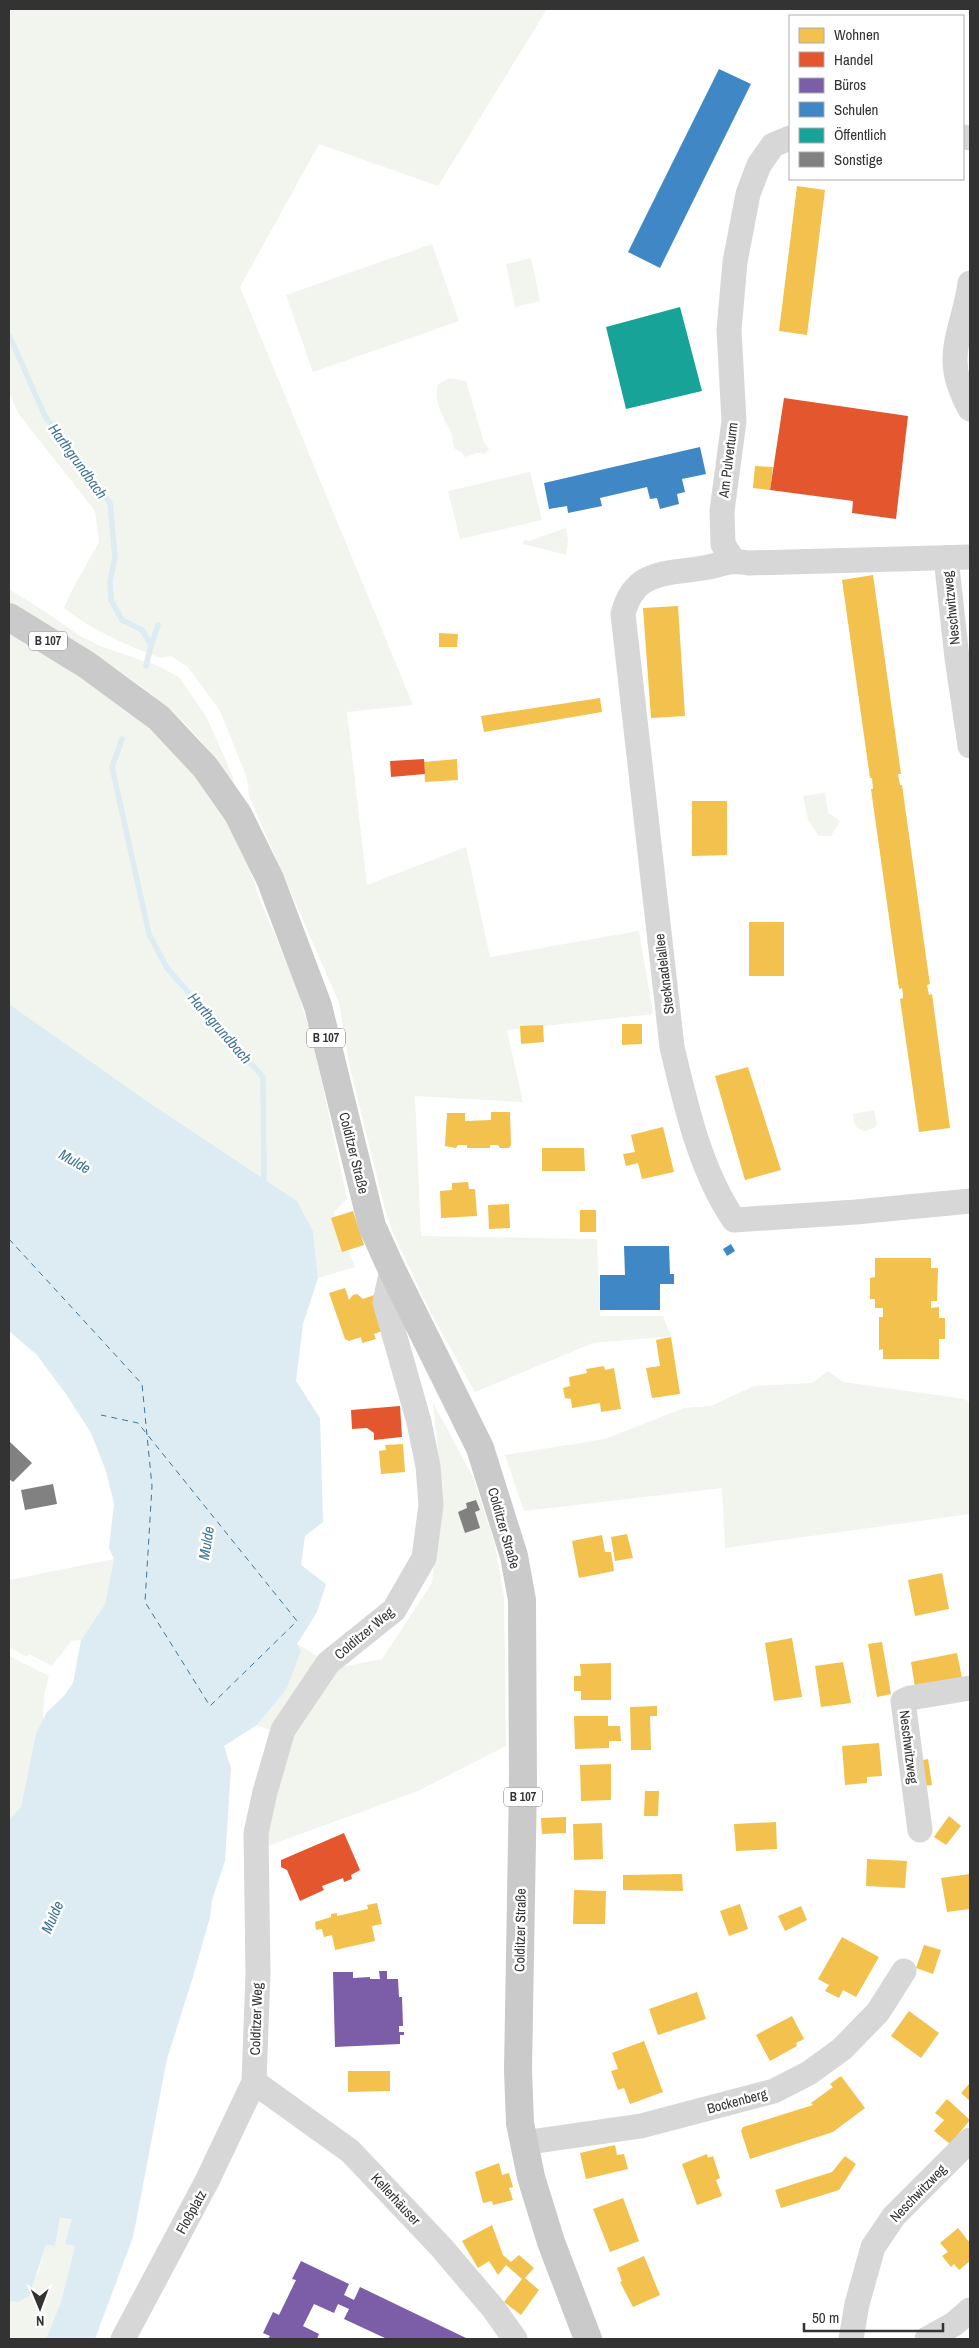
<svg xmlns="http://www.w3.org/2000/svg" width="979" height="2348" viewBox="0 0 979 2348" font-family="'Archivo Narrow',sans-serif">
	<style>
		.green { fill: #f1f5ed }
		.water { fill: #ddebf3 }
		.homes { fill: #f2c14e }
		.shops { fill: #e4572e }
		.offices { fill: #7b5ea7 }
		.schools { fill: #3f88c5 }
		.public { fill: #17a398 }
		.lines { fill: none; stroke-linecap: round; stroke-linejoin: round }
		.stream { stroke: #ddebf3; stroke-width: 5.5 }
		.ferry { stroke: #3f7597; stroke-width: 1; stroke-dasharray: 6 5; stroke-linecap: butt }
		.building { fill: #818181 }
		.minor { stroke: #d7d7d7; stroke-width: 25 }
		.major { stroke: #cacaca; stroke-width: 28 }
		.labels { text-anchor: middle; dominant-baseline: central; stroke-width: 5; stroke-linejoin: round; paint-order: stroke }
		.shield { fill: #fff; stroke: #707070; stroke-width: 1 }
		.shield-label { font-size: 12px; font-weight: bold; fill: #333 }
		.street-label { font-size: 14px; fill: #333; stroke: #fff }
		.water-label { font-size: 15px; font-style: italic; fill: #3f7597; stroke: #fff }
	</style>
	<rect width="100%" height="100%" fill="#fff"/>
	<g class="green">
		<path d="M9,9H547L438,186L319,144L240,287L413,705L347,712L367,885L466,847L490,957L639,931L653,1014L507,1030L523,1102L415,1096L421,1236L597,1239L600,1316H663L671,1336L593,1343L475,1392L431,1313L393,1233L385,1209L350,1068L339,1003L249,796L247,778L220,711L188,667L171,656L161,658C125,645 94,631 64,608L71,592L99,542L95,511L18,413L9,392Z"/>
		<polygon points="432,244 459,321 313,372 286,295"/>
		<polygon points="531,258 540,301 515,307 506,264"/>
		<path d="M450,378L466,381L484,442L489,449L485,454L477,453L465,457L461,452L455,449C452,443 453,435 450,430C442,415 434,402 438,384Z"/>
		<polygon points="530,472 542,520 460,539 448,491"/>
		<polygon points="566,528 568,540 566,555 523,544 524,540 529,541"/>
		<path d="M9,589L44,611L80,636L100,646L158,666L179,677L207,718L233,777L234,785C221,767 208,748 192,731C141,677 72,642 9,603Z"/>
		<polygon points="9,630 79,672 153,732 192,772 229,824 246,858 260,900 296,985 314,1046 347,1199 334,1212 355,1267 318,1278 313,1231 297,1201 154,1106 9,1004"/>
		<polygon points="825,793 828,813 840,821 831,836 819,836 808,820 803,796"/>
		<path d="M874,1110L877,1123L875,1127L866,1131C855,1130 854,1124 853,1114Z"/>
		<polygon points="828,1371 843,1382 965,1399 970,1403 970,1514 725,1548 722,1488 524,1511 505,1455 605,1439 684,1408 711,1406 754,1386 812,1383"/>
		<polygon points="433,1403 474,1479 495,1545 504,1597 506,1746 418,1791 265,1847 289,1737 257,1725 286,1690 297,1644 337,1668 382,1659 432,1583 442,1489"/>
		<polygon points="114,1559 105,1604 81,1640 71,1641 52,1666 29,1654 27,1657 9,1647 9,1580"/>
		<polygon points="9,1656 49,1676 44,1696 43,1720 36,1733 21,1807 9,1820"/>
		<polygon points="60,2218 72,2219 75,2246 61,2302 46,2339 9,2339 9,2301 18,2302 38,2273 46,2245 55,2246"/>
	</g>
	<polygon class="water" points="9,1004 154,1106 297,1201 313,1231 318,1278 303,1324 296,1381 320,1418 323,1522 305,1536 301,1565 326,1584 317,1612 297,1644 301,1651 286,1690 257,1725 224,1746 231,1768 225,1861 212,1900 210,1917 192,1980 167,2059 133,2237 95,2339 46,2339 61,2302 75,2246 65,2244 72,2219 60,2218 55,2246 46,2245 29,2296 18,2302 9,2301 9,1820 21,1807 36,1733 47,1712 64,1696 73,1683 81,1640 105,1604 114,1559 109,1548 114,1503 106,1471 91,1433 66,1394 37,1355 9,1331"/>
	<g class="homes">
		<polygon points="797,186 825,190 807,335 779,331"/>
		<polygon points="755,466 773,467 770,490 753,488"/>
		<polygon points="873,575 901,774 898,774 900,785 902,785 928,971 930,984 927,985 929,995 932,994 950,1128 919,1132 900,999 903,998 903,995 902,988 899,989 871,789 873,789 872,778 870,778 842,580"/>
		<polygon points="678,606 685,716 651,718 643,608"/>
		<polygon points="439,633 458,634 457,647 439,647"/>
		<polygon points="600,698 602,712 484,732 481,716"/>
		<polygon points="457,759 458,780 425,782 424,762"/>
		<polygon points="692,801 727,801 727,855 692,856"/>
		<rect x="749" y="922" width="35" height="54"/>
		<polygon points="622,1024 642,1024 642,1044 622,1045"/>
		<polygon points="543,1025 544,1042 521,1044 520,1026"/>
		<polygon points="748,1067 781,1170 745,1180 715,1076"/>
		<polygon points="491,1112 510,1112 511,1145 509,1148 500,1148 498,1145 490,1145 490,1148 467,1148 467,1145 458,1145 456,1148 445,1146 447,1113 465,1113 465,1121 491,1120"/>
		<polygon points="663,1127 674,1172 642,1179 638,1163 626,1166 623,1154 635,1152 631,1135"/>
		<polygon points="542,1148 584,1148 585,1171 542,1171"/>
		<polygon points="468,1182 469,1189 475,1189 477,1216 441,1218 440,1191 452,1190 452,1183"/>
		<polygon points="509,1204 510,1228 489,1229 488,1205"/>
		<rect x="580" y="1210" width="16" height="22"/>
		<polygon points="353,1211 364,1245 342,1252 331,1218"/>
		<polygon points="875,1258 931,1258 931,1268 938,1268 937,1301 931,1301 931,1308 939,1307 939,1318 945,1318 945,1339 939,1339 939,1359 883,1359 883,1349 879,1350 879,1317 883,1317 883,1308 875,1308 875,1299 870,1299 870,1278 875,1277"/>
		<polygon points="345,1288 349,1300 353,1295 357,1294 363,1299 374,1295 382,1331 374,1334 376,1339 362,1343 361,1337 349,1341 345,1339 329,1293"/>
		<polygon points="671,1337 680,1394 652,1398 646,1368 660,1366 656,1340"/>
		<polygon points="604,1366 605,1370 614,1368 621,1409 601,1412 600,1403 572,1408 571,1399 565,1398 563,1388 570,1386 569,1377 587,1373 586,1369"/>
		<polygon points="403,1444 405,1472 381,1474 379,1451 386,1450 385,1445"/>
		<polygon points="627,1534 633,1558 615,1561 611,1537"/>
		<polygon points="602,1535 605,1552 611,1552 614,1571 579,1578 572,1541"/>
		<polygon points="942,1573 949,1609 915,1616 908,1580"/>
		<polygon points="792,1638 802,1697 774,1701 765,1643"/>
		<polygon points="882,1642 891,1694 877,1697 868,1644"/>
		<polygon points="957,1653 962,1678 915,1687 911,1662"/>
		<polygon points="843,1662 851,1703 821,1707 815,1666"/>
		<polygon points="611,1663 611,1700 581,1700 581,1691 574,1691 574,1676 581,1676 580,1664"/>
		<polygon points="657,1706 657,1716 650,1716 651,1750 631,1750 630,1707"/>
		<polygon points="574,1716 608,1716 608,1726 620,1726 621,1741 609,1741 609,1748 575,1749"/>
		<polygon points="879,1743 882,1776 867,1777 867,1783 845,1785 842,1746"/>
		<polygon points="928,1759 932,1785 922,1786 918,1761"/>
		<polygon points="611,1764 611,1800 581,1801 580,1765"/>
		<polygon points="645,1791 659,1791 658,1816 644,1816"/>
		<polygon points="949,1816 961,1826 946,1845 934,1837"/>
		<polygon points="566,1817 566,1833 542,1834 541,1818"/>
		<polygon points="776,1822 777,1849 736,1851 734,1824"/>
		<polygon points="602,1823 603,1859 574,1860 573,1824"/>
		<polygon points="867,1859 907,1861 905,1888 866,1886"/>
		<polygon points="682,1874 683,1891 623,1890 623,1875"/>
		<polygon points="970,1874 970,1909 947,1912 941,1878"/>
		<polygon points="574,1890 606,1891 605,1924 573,1924"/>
		<polygon points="377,1903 382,1924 372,1926 375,1941 335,1950 332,1935 324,1937 322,1929 316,1930 315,1922 331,1917 331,1914 337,1913 337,1916 368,1909 367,1905"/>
		<polygon points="740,1904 748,1929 729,1936 720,1911"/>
		<polygon points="801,1906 807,1920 785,1931 778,1916"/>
		<polygon points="842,1937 879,1957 856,1997 843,1990 839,1998 825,1991 829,1985 818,1979"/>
		<polygon points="924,1945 941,1950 933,1974 916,1968"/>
		<polygon points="697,1992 706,2019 658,2035 649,2009"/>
		<polygon points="909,2011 939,2033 921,2058 891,2036"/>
		<polygon points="792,2016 804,2039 796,2043 797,2046 770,2061 756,2035"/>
		<polygon points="644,2041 663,2092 630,2104 624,2088 618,2090 611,2071 618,2069 612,2053"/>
		<polygon points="348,2071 390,2071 390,2091 348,2092"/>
		<polygon points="841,2076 865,2108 833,2132 750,2159 741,2131 743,2127 813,2105 811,2103 833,2087 830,2084"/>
		<polygon points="970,2083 970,2101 961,2093"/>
		<polygon points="947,2099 970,2120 950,2144 934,2131 944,2120 935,2113"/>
		<polygon points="615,2145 617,2155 624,2154 628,2169 586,2179 580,2153"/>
		<polygon points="707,2154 708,2158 713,2156 720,2178 716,2180 722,2196 697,2205 682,2164"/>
		<polygon points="845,2156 856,2164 839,2190 781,2208 775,2190 832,2172"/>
		<polygon points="499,2163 502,2175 509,2173 513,2187 509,2188 513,2200 493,2205 492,2201 483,2203 475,2172"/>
		<polygon points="623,2198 639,2241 610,2252 593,2209"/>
		<polygon points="492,2225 503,2255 511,2262 519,2255 534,2268 525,2278 539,2290 521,2315 504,2302 522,2279 506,2265 498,2275 489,2261 478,2268 462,2241"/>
		<polygon points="958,2228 970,2243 970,2261 959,2270 954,2264 951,2267 942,2256 948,2252 940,2243"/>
		<polygon points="644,2256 660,2295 633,2307 620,2282 622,2281 617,2268"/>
	</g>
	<g class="shops">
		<polygon points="784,398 908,416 896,519 852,513 853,501 770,490"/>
		<polygon points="424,759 425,774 391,777 390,761"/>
		<polygon points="400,1406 402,1437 374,1440 374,1433 367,1428 352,1429 351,1410"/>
		<polygon points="344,1833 360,1870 351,1875 352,1879 344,1882 343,1878 322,1886 324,1890 300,1901 287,1870 281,1867 281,1860"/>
	</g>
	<g class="offices">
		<polygon points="379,1971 387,1971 387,1979 398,1979 399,1997 402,1997 403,2026 399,2026 399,2032 404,2032 404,2035 400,2035 400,2044 335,2047 333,1972 353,1972 353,1978 370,1977 370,1979 380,1979"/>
		<polygon points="301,2261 349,2284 344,2295 354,2300 360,2287 466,2338 387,2339 344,2319 349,2309 338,2304 334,2313 314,2304 303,2326 319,2334 317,2339 268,2339 270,2336 263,2333 273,2312 279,2315 296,2280 292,2279"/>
	</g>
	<g class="schools">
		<polygon points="719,69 751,84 660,268 628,252"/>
		<polygon points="700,447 706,474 682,479 685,492 677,494 679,504 660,509 657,498 650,499 647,487 600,498 602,506 568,513 567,506 549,509 544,483"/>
		<polygon points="731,1244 735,1251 727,1256 723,1249"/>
		<polygon points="624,1246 669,1246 670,1274 674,1274 674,1284 660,1284 660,1310 600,1310 600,1275 625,1275"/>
	</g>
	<polygon class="public" points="680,307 702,391 626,409 606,327"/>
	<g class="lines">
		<g class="stream">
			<polyline points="9,335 45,416 110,503 115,557 110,581 111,600 122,620 142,630 151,645 146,666"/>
			<polyline points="151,645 158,625"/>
			<polyline points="122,739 112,767 149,934 167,968 263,1077 264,1179 261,1184"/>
		</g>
		<polyline class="ferry" points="9,1239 142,1384 152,1486 145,1602 210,1706 297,1621 138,1423 101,1415"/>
	</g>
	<g class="building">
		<polygon points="9,1441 32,1463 13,1482 9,1479"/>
		<polygon points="53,1484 57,1504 25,1510 21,1490"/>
		<polygon points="476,1500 480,1510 475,1512 480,1528 465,1533 458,1512 467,1508 466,1503"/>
	</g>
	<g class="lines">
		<g class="minor">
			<polyline points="963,137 970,138"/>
			<path d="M970,283C963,335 940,355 970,409"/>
			<path d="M970,557L749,563C726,559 724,565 703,568C666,574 634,570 623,614L672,1047C686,1106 700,1170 734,1220L856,1212L970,1201"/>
			<polyline points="946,558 957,658 970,746"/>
			<polyline points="733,560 723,544 722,511 734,421 729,330 735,262 748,194 759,165 773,145 790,138"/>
			<polyline points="920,1830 903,1701 910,1698 970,1688"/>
			<polyline points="254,2082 350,2151 441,2247 493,2308 515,2339"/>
			<polyline points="523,2143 641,2126 774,2091 809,2073 842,2049 878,2012 904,1971"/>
			<polyline points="123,2339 207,2181 254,2082 258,1973 256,1833 265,1792 283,1730 328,1663 394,1610 424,1558 431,1505 428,1466 419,1422 385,1302 392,1270"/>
			<polyline points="851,2339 857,2304 873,2247 894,2216 970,2140"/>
			<polyline points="927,2339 954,2324 970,2310"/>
		</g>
		<polyline class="major" points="9,617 87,665 159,718 205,767 238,814 270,879 318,1006 372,1226 392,1270 480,1448 514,1556 522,1600 523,1783 518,2070 520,2123 531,2177 551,2242 588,2339"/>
	</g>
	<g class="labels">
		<g class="shield">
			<rect x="29" y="631.5" width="38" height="19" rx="4"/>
			<rect x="307" y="1028.5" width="38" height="19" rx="4"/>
			<rect x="504" y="1787.5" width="38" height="19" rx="4"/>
		</g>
		<g class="shield-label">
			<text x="48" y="641">B 107</text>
			<text x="326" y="1038">B 107</text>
			<text x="523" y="1797">B 107</text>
		</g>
		<g class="street-label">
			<text transform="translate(728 460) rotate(-83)">Am Pulverturm</text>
			<text transform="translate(951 608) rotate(-96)">Neschwitzweg</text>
			<text transform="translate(664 974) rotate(-97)">Stecknadelallee</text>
			<text transform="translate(354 1153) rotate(76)">Colditzer Straße</text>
			<text transform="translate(504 1528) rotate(74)">Colditzer Straße</text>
			<text transform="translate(364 1633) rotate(-40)">Colditzer Weg</text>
			<text transform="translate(909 1747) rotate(83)">Neschwitzweg</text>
			<text transform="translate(520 1930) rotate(-89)">Colditzer Straße</text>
			<text transform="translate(256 2019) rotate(-88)">Colditzer Weg</text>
			<text transform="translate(737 2101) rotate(-15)">Bockenberg</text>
			<text transform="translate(918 2193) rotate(-46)">Neschwitzweg</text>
			<text transform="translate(396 2199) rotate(47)">Kellerhäuser</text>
			<text transform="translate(191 2212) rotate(-61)">Floßplatz</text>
		</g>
		<g class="water-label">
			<text transform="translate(78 461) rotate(54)">Harthgrundbach</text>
			<text transform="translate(220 1028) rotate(49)">Harthgrundbach</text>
			<text transform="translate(75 1161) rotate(30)">Mulde</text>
			<text transform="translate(206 1543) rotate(-81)">Mulde</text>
			<text transform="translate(52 1917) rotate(-66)">Mulde</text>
		</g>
	</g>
	<rect width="979" height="2348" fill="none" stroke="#333333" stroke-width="20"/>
	<rect x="789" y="15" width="175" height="165" fill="#ffffff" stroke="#adadad"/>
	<rect x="799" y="28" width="25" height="15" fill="#f2c14e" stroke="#adadad"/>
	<text x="834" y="40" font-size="15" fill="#333333">Wohnen</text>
	<rect x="799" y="52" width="25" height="15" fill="#e4572e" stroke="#adadad"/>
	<text x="834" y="65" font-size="15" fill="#333333">Handel</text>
	<rect x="799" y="78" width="25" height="15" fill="#7b5ea7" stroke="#adadad"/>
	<text x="834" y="90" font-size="15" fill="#333333">Büros</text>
	<rect x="799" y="102" width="25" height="15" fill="#3f88c5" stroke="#adadad"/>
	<text x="834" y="115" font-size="15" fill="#333333">Schulen</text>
	<rect x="799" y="128" width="25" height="15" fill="#17a398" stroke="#adadad"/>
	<text x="834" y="140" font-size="15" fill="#333333">Öffentlich</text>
	<rect x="799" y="152" width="25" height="15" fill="#818181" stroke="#adadad"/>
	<text x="834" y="165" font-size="15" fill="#333333">Sonstige</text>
	<g transform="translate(40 2308) rotate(179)" stroke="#ffffff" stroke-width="4" paint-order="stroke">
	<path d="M0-4L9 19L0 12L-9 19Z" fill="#333333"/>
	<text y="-8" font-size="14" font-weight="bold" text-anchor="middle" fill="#333333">N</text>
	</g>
	<path d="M804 2323v8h139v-8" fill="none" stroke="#333333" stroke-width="2.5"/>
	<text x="812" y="2323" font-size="15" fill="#333333" stroke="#ffffff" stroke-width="4" paint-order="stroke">50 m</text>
</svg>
